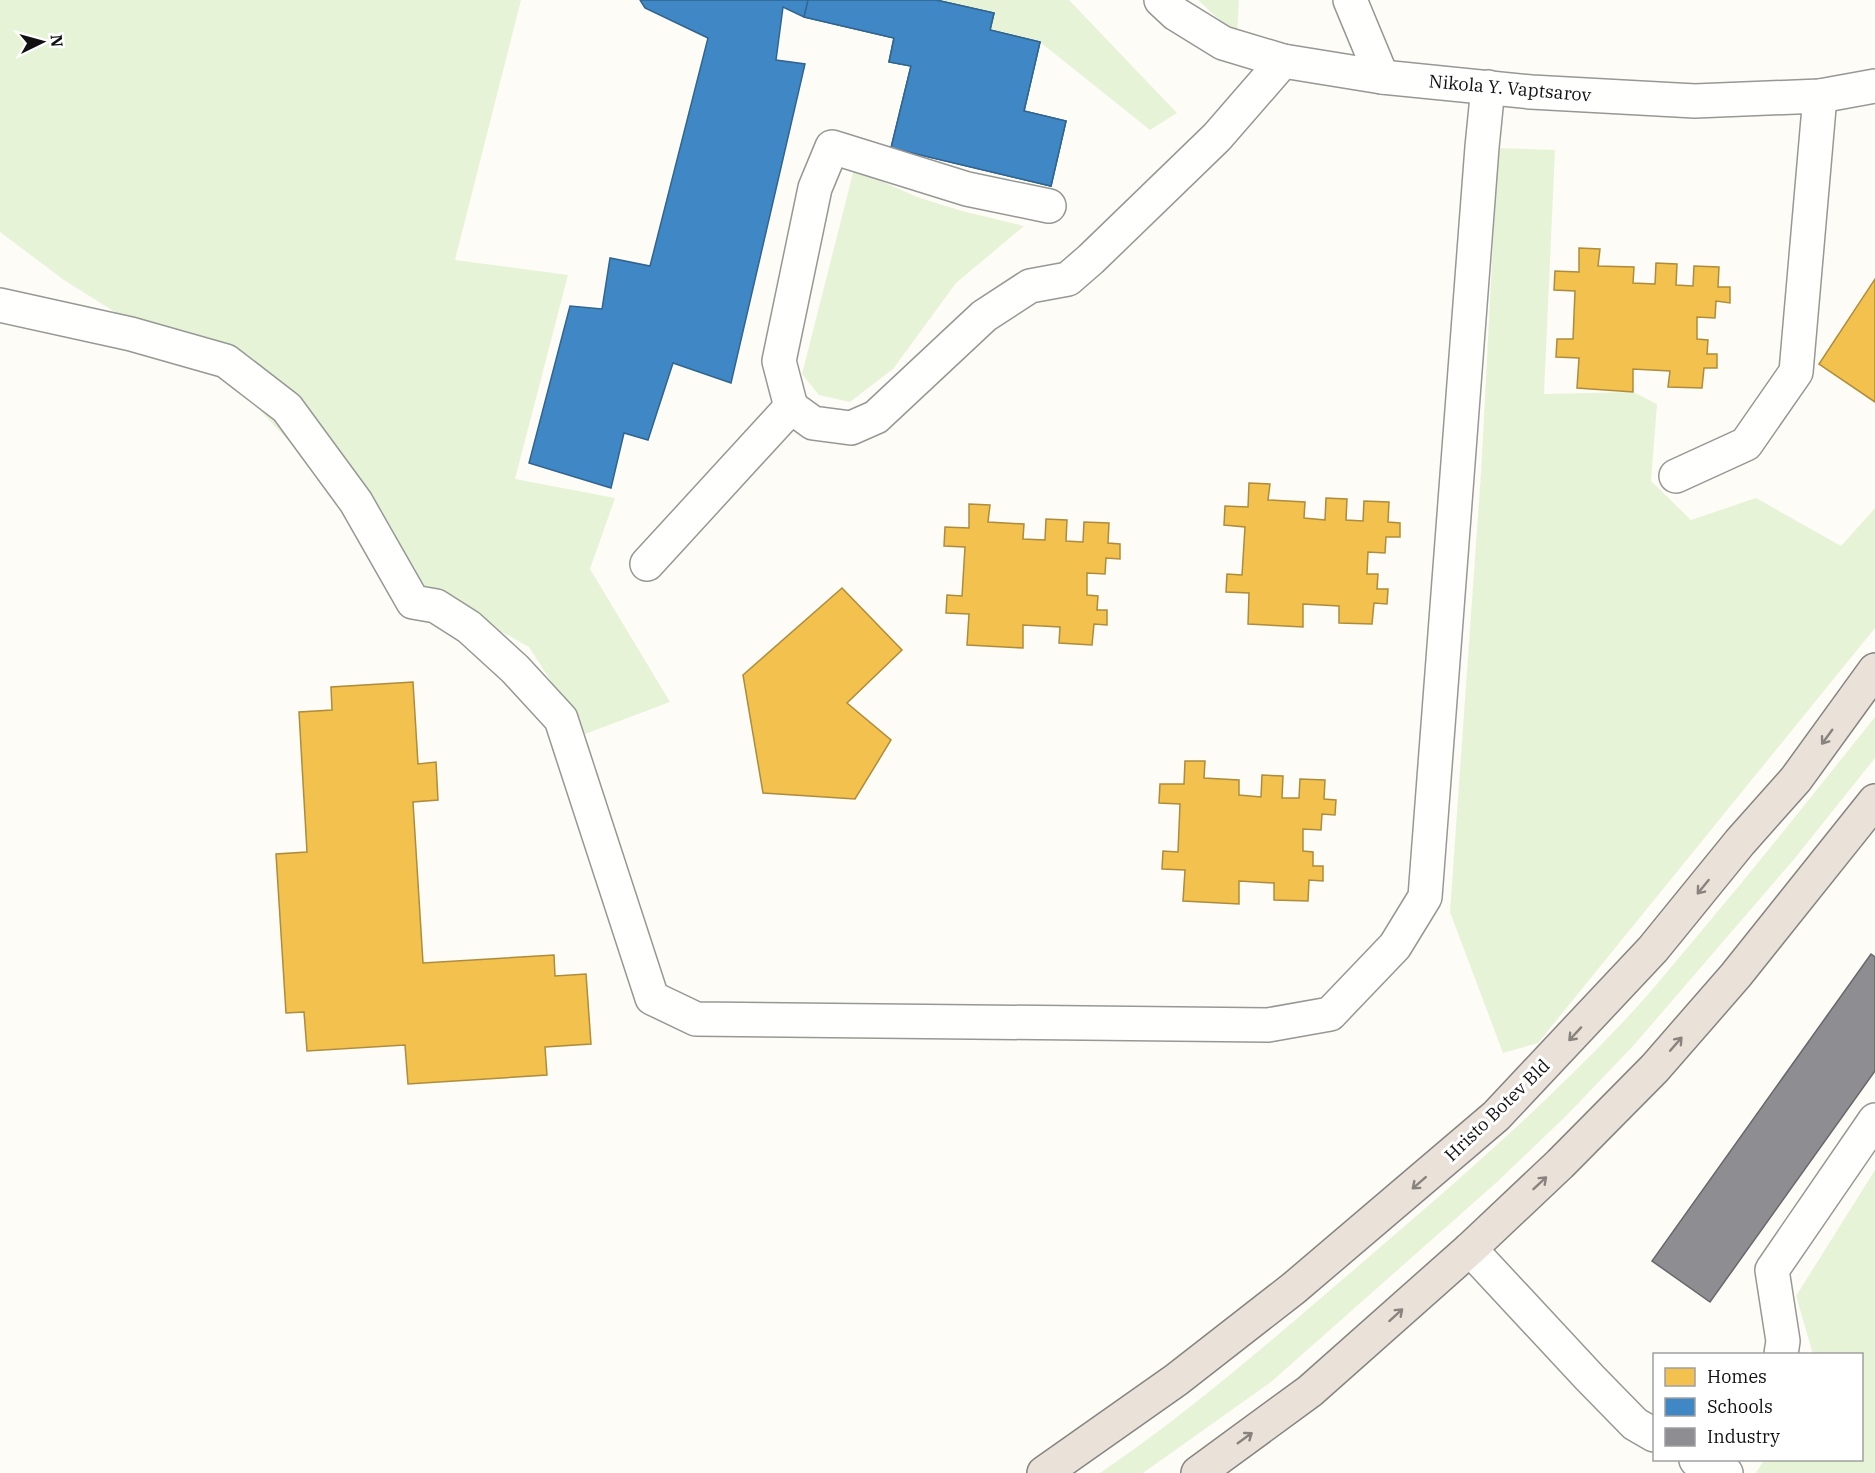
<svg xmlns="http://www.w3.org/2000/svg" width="1875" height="1473" viewBox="0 0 1875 1473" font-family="'IBM Plex Serif',serif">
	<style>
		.green { fill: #e7f3d7 }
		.homes { fill: #f2c14e; stroke: #ae8c3c; stroke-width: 1.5 }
		.schools { fill: #3f88c5; stroke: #31648f; stroke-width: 1.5 }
		.industry { fill: #8d8d92; stroke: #68686b; stroke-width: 1.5 }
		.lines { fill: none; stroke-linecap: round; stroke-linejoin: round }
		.minor-casing { stroke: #979795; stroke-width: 36 }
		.highway-casing { stroke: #858482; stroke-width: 36 }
		.minor { stroke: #fffffe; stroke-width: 33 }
		.highway { stroke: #eae1d8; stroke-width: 33 }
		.oneway { stroke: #88837e }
		.labels { text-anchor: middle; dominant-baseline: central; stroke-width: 6; stroke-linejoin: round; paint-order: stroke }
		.street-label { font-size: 18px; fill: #111; stroke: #fff }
	</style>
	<rect width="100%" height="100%" fill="#fdfcf7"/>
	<g class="green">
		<polygon points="0,0 521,0 455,260 568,275 515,479 615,498 590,569 670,702 585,734 529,647 428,591 245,394 64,280 0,232"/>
		<polygon points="936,0 1069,0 1177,113 1150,130 1040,42 990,30 994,13"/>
		<polygon points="1198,0 1239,0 1237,36"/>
		<polygon points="1498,148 1555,150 1544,394 1633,392 1657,404 1651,481 1691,520 1756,498 1841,546 1875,508 1875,628 1538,1043 1503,1053 1450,912 1481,473"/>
		<polygon points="854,169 917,197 962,211 1024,226 956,283 893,369 850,402 819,395 802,374"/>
		<path d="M1875,717V758L1795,858L1634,1045L1568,1114L1497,1182L1271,1382L1143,1473H1100C1190,1412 1273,1339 1356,1268C1447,1190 1538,1112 1621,1024C1650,994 1676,961 1703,929C1762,859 1818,788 1875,717Z"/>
		<polygon points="1875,1170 1875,1473 1756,1473 1764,1460 1862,1460 1862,1354 1813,1354 1796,1296"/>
	</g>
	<g class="homes">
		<polygon points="1579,248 1600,249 1598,266 1634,267 1633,283 1655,284 1656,263 1677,264 1676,285 1693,286 1694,266 1719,267 1718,287 1730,287 1730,303 1716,301 1715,318 1697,317 1697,339 1708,340 1707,354 1717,354 1717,368 1704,368 1702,388 1668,387 1670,371 1633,369 1633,392 1577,388 1579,358 1556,357 1557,339 1573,339 1575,291 1554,290 1555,271 1579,272"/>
		<polygon points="1875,279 1875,402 1819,364"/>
		<polygon points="1249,483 1270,484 1268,500 1305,502 1304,518 1325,520 1326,498 1347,499 1346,520 1363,521 1364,501 1389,502 1388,522 1400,523 1400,537 1386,537 1385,553 1368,552 1367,574 1378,574 1377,589 1388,589 1387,604 1374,603 1372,624 1339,623 1339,606 1303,604 1303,627 1248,624 1249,593 1226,592 1227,574 1242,575 1245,527 1224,525 1225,506 1248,507"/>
		<polygon points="969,504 990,505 988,522 1024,524 1023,539 1045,540 1046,519 1067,520 1066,541 1083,542 1084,522 1109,523 1108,543 1120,544 1120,559 1106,558 1105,574 1087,573 1087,595 1098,596 1097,610 1107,610 1107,625 1094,624 1092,645 1059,643 1060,627 1023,625 1023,648 967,645 969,614 946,613 947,595 962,596 965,547 944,546 945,527 969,528"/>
		<polygon points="842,588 902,650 847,703 891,740 855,799 763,793 743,675"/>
		<polygon points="413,682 418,764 436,762 438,800 413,802 423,963 554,955 555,976 586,974 591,1044 545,1047 547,1075 408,1084 405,1045 307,1051 304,1012 286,1013 276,854 307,852 299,712 332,710 331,687"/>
		<polygon points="1185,761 1205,761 1204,778 1239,780 1239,795 1261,797 1262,775 1283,776 1282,798 1299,798 1300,779 1325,780 1324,799 1336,800 1335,815 1322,814 1321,830 1303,829 1303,851 1313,852 1313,866 1323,866 1323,881 1309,880 1308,901 1274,900 1274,883 1239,881 1239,904 1183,901 1185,870 1162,869 1163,851 1178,852 1180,804 1159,803 1160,784 1184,784"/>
	</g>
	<g class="schools">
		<polygon points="640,0 936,0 994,13 990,30 1040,42 1024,111 1066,121 1051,186 891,148 911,66 889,62 894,38 804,17 783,7 776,60 805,64 731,383 673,363 648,440 624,433 611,488 529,463 570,306 602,309 610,258 650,266 708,38 645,8"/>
		<polygon points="808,0 936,0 994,13 990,30 1040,42 1024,111 1066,121 1051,186 891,148 911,66 889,62 894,38 804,17"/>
	</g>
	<polygon class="industry" points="1871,954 1875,957 1875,1071 1710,1302 1652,1261"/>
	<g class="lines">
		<defs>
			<g id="minor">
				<polyline points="1161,0 1176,14 1223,43 1283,61 1382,77 1531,92 1695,101 1820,96 1875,86"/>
				<polyline points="1350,0 1382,77"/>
				<polyline points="0,305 131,334 226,361 287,408 356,502 413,602 436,606 469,627 515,669 561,719 652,998 696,1019 1268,1025 1330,1014 1395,946 1425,897 1482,147 1488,87"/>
				<polyline points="791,407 779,361 815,188 832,147 967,189 1049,206"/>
				<polyline points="1676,476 1746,444 1796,372 1820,96"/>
				<polyline points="647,564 791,407 813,423 851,428 876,417 984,316 1030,286 1068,279 1091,259 1217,137 1283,61"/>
				<polyline points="1470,1249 1590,1378 1635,1424 1654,1435"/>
				<polyline points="1781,1354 1783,1341 1772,1270 1875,1120"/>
				<polyline points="1696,1460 1726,1473"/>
			</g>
			<g id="highway">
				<polyline points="1044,1473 1176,1380 1294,1288 1496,1116 1653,949 1740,842 1796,779 1875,670"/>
				<polyline points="1198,1473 1310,1391 1470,1249 1560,1164 1655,1068 1736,975 1875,801"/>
			</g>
		</defs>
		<use href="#minor" class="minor-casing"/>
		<use href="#highway" class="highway-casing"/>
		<use href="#minor" class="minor"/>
		<use href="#highway" class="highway"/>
	</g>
	<defs><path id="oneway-shaft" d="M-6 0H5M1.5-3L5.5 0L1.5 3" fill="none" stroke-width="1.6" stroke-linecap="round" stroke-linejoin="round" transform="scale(1.5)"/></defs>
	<g class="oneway">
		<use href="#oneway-shaft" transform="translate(1827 737) rotate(126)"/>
		<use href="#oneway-shaft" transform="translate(1703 887) rotate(129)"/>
		<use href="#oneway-shaft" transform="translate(1575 1034) rotate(133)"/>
		<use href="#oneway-shaft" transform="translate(1676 1044) rotate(-49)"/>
		<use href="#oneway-shaft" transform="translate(1419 1183) rotate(139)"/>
		<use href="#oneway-shaft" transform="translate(1540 1183) rotate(-43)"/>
		<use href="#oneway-shaft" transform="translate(1396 1315) rotate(-42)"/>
		<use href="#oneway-shaft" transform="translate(1245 1438) rotate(-36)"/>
	</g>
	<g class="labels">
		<g class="street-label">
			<text transform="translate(1510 88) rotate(5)">Nikola Y. Vaptsarov</text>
			<text transform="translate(1497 1110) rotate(-44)">Hristo Botev Bld</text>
		</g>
	</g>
	<rect x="1653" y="1353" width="210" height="108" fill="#ffffff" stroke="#a0a0a0" stroke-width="1.5"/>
	<rect x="1665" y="1368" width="30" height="18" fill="#f2c14e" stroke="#a0a0a0" stroke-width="1.5"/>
	<text x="1707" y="1383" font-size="18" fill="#111111">Homes</text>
	<rect x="1665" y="1398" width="30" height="18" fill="#3f88c5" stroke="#a0a0a0" stroke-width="1.5"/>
	<text x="1707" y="1413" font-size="18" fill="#111111">Schools</text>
	<rect x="1665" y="1428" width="30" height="18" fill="#8d8d92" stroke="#a0a0a0" stroke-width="1.5"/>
	<text x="1707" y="1443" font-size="18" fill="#111111">Industry</text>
	<g transform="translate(42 42) rotate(85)" stroke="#ffffff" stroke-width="4.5" paint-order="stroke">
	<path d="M0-4.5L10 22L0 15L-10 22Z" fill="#111111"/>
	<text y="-9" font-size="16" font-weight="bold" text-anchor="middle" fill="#111111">N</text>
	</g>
</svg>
